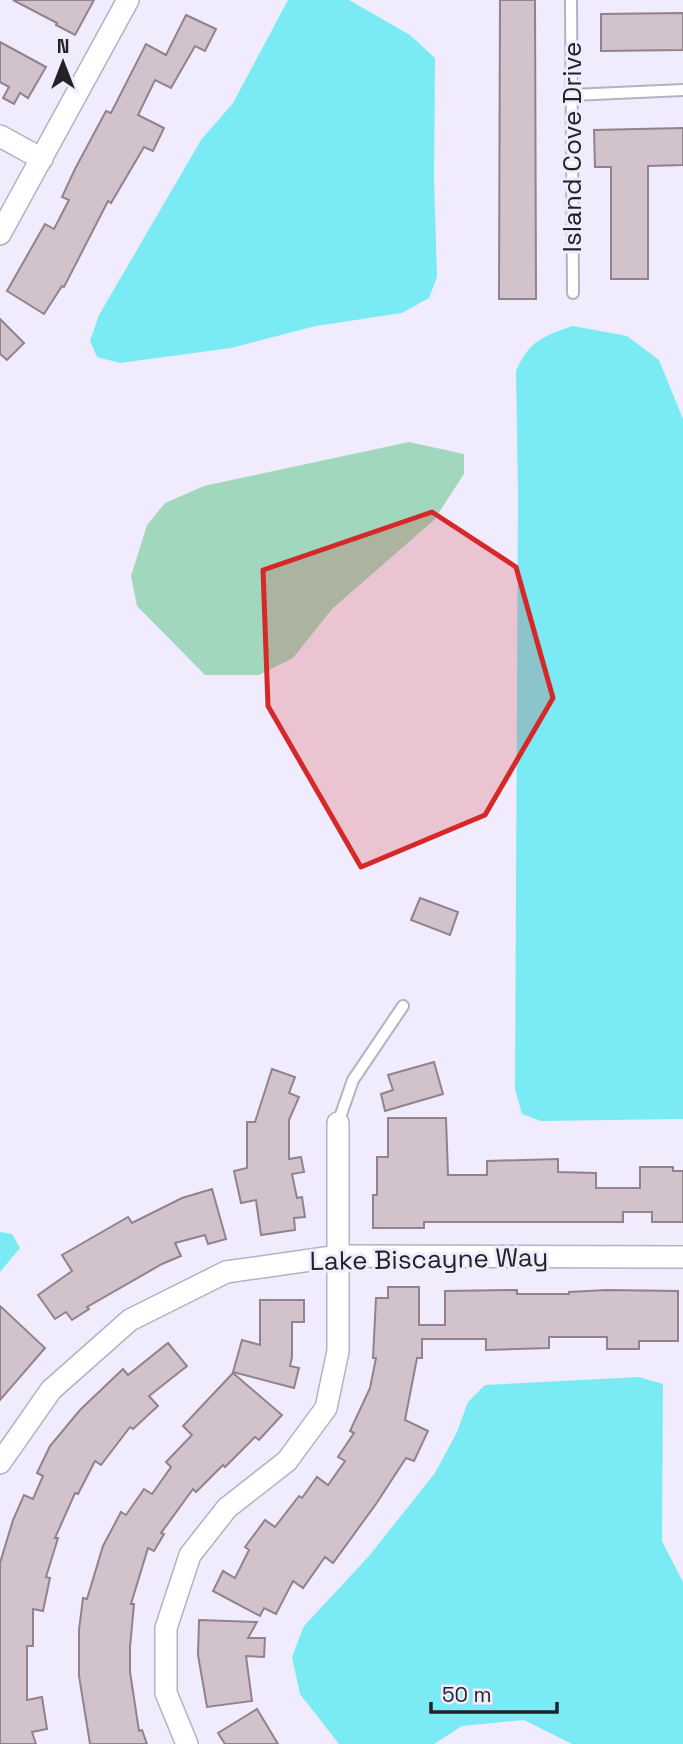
<svg xmlns="http://www.w3.org/2000/svg" width="683" height="1744" viewBox="0 0 683 1744" font-family="'Space Grotesk',sans-serif">
	<style>
		.green { fill: #a1d8bd }
		.water { fill: #7aebf4 }
		.building { fill: #d2c2cc; stroke: #91828b; stroke-width: 2 }
		.lines { fill: none; stroke-linecap: round; stroke-linejoin: round }
		.lane-casing { stroke: #b4b1c0; stroke-width: 14 }
		.street-casing { stroke: #b4b1c0; stroke-width: 24 }
		.lane { stroke: #fff; stroke-width: 10 }
		.street { stroke: #fff; stroke-width: 21 }
		.marked { fill: #d62828; fill-opacity: 0.2; stroke: #d62828; stroke-width: 5; stroke-linejoin: round }
		.labels { text-anchor: middle; dominant-baseline: central; stroke-width: 6; stroke-linejoin: round; paint-order: stroke }
		.street-label { font-size: 26px; fill: #232228; stroke: #f0ecfd }
	</style>
	<rect width="100%" height="100%" fill="#f0ecfd"/>
	<polygon class="green" points="409,442 464,454 464,474 434,520 332,609 293,658 259,675 205,675 137,606 131,576 147,525 165,503 204,486"/>
	<g class="water">
		<polygon points="288,0 349,0 410,35 435,58 434,179 437,277 429,298 402,313 316,326 231,348 120,363 97,357 90,341 99,315 201,140 233,103"/>
		<path d="M573,326L627,336L659,360L683,419V1119L541,1121L522,1114L515,1089L518,494L516,371C529,341 543,336 573,326Z"/>
		<polygon points="0,1232 12,1234 20,1248 0,1272"/>
		<polygon points="639,1377 663,1384 662,1541 683,1582 683,1744 572,1744 524,1720 462,1726 434,1744 339,1744 300,1694 292,1657 304,1626 369,1556 435,1473 457,1432 468,1402 485,1385"/>
	</g>
	<g class="building">
		<polygon points="13,0 94,0 75,35 56,25 57,23"/>
		<polygon points="500,0 535,0 536,299 499,299"/>
		<polygon points="683,13 683,50 601,51 601,14"/>
		<polygon points="186,15 216,29 205,51 195,46 171,88 155,80 138,115 164,128 153,151 144,147 111,203 108,201 64,287 62,286 44,314 7,291 45,224 54,229 69,200 62,197 75,169 106,111 111,113 146,44 166,55"/>
		<polygon points="0,42 46,67 28,98 20,93 14,104 3,98 9,87 0,82"/>
		<polygon points="683,128 683,165 648,166 648,279 611,279 611,167 595,167 594,130"/>
		<polygon points="0,319 24,343 7,360 0,354"/>
		<polygon points="420,898 458,912 450,935 411,920"/>
		<polygon points="434,1062 443,1094 385,1111 381,1094 393,1090 388,1075"/>
		<polygon points="272,1069 295,1077 289,1093 299,1097 289,1120 289,1159 301,1157 304,1172 292,1174 297,1198 302,1197 305,1217 294,1218 295,1230 261,1235 256,1200 241,1203 234,1171 247,1168 247,1122 255,1122"/>
		<polygon points="388,1118 446,1118 448,1175 487,1175 487,1161 558,1159 558,1172 596,1173 596,1188 640,1188 640,1167 673,1167 673,1171 683,1171 683,1222 652,1222 652,1212 623,1212 623,1222 424,1222 424,1228 373,1228 373,1195 377,1195 377,1157 388,1157"/>
		<polygon points="212,1189 226,1239 208,1244 205,1235 175,1243 181,1256 162,1264 87,1307 89,1309 72,1320 66,1312 55,1319 38,1295 72,1271 62,1255 128,1217 132,1223 182,1198"/>
		<polygon points="388,1287 419,1287 419,1325 445,1325 445,1291 517,1290 517,1294 569,1294 569,1292 607,1290 678,1291 678,1341 639,1341 639,1349 607,1349 607,1337 549,1337 549,1348 486,1350 486,1339 422,1339 422,1358 417,1358 405,1420 428,1431 414,1461 406,1458 376,1504 333,1563 325,1557 303,1588 293,1581 276,1614 264,1608 260,1616 213,1591 223,1571 235,1578 249,1550 245,1547 265,1520 275,1527 299,1496 302,1498 317,1477 328,1485 345,1461 338,1457 354,1433 350,1431 370,1388 376,1358 373,1358 376,1298 388,1298"/>
		<polygon points="260,1300 304,1300 304,1322 292,1322 292,1357 290,1366 299,1368 294,1388 233,1372 242,1340 260,1345"/>
		<polygon points="0,1306 45,1348 0,1400"/>
		<polygon points="168,1343 187,1366 149,1396 158,1406 133,1429 130,1427 101,1465 95,1461 78,1494 75,1493 55,1538 58,1538 46,1577 50,1578 43,1611 33,1609 33,1646 27,1646 27,1700 42,1697 47,1729 32,1732 36,1744 0,1744 0,1563 13,1520 24,1495 33,1499 43,1476 37,1473 50,1446 80,1410 123,1369 128,1375"/>
		<polygon points="233,1373 282,1415 259,1440 255,1437 225,1467 223,1465 196,1492 193,1489 161,1533 164,1534 154,1551 148,1548 131,1604 134,1604 130,1647 130,1672 139,1731 142,1730 147,1744 90,1744 79,1676 79,1630 83,1598 87,1599 103,1546 121,1512 126,1515 144,1489 152,1494 171,1467 166,1462 192,1435 183,1426"/>
		<polygon points="199,1620 257,1622 248,1638 265,1638 264,1657 246,1656 252,1701 207,1707 198,1655"/>
		<polygon points="257,1709 278,1744 225,1744 218,1733"/>
	</g>
	<g class="lines">
		<defs>
			<g id="lane">
				<polyline points="571,0 573,293"/>
				<polyline points="572,95 683,90"/>
				<polyline points="338,1123 353,1080 403,1006"/>
			</g>
			<g id="street">
				<polyline points="0,136 42,159"/>
				<polyline points="0,234 128,0"/>
				<polyline points="0,1463 51,1390 130,1320 226,1272 339,1256 683,1257"/>
				<polyline points="187,1744 166,1693 166,1628 190,1555 227,1508 287,1461 326,1408 338,1351 338,1123"/>
			</g>
		</defs>
		<use href="#lane" class="lane-casing"/>
		<use href="#street" class="street-casing"/>
		<use href="#lane" class="lane"/>
		<use href="#street" class="street"/>
	</g>
	<path class="marked" d="M432,512L516,567L553,698L485,815L361,867L268,706L263,570Z"/>
	<g class="labels">
		<g class="street-label">
			<text transform="translate(572 147) rotate(-90)">Island Cove Drive</text>
			<text transform="translate(429 1259) rotate(-1)">Lake Biscayne Way</text>
		</g>
	</g>
	<g transform="translate(63 63)" stroke="#f0ecfd" stroke-width="5" paint-order="stroke">
	<path d="M0-5L12 26L0 18L-12 26Z" fill="#232228"/>
	<text y="-10" font-size="19" font-weight="bold" text-anchor="middle" fill="#232228">N</text>
	</g>
	<path d="M431 1702v10h126v-10" fill="none" stroke="#232228" stroke-width="3.5"/>
	<text x="442" y="1702" font-size="21" fill="#232228" stroke="#f0ecfd" stroke-width="5" paint-order="stroke">50 m</text>
</svg>
